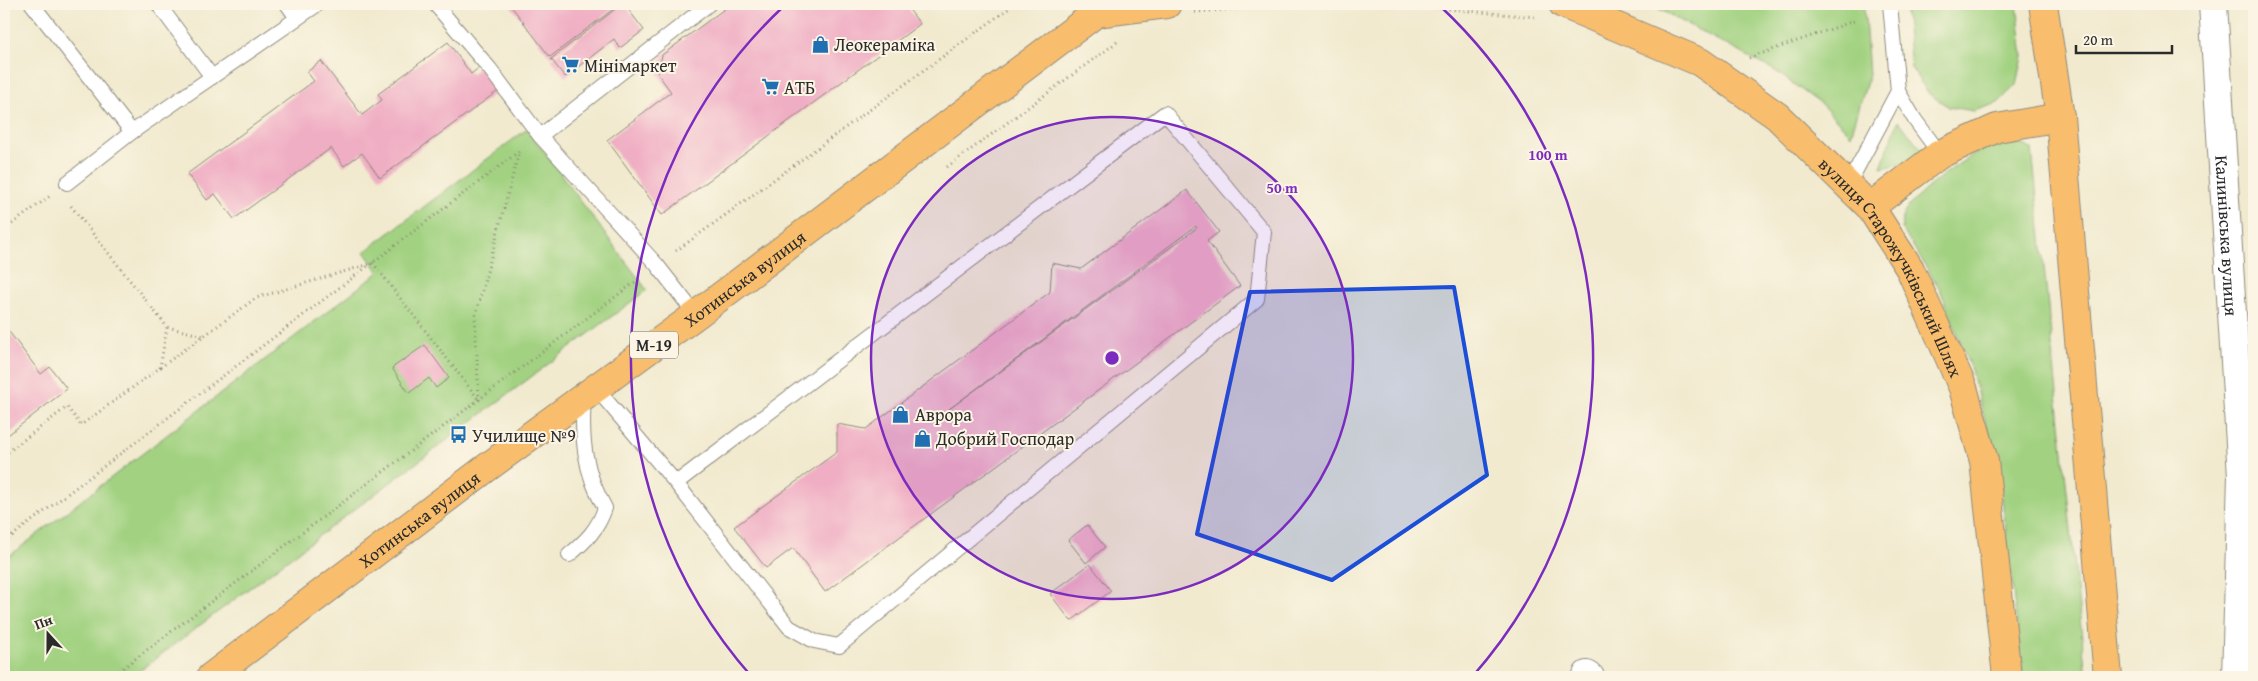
<svg xmlns="http://www.w3.org/2000/svg" width="2258" height="681" viewBox="0 0 2258 681" font-family="'Gentium Book Plus',serif">
	<style>
		.green { fill: #a2d281; stroke: #667e56 }
		.building { fill: #f0aec4; fill-rule: evenodd }
		.lines { fill: none; stroke-linecap: round; stroke-linejoin: round }
		.service-casing { stroke: #8e8a7d; stroke-width: 16 }
		.minor-casing { stroke: #8e8a7d; stroke-width: 30 }
		.primary-casing { stroke: #8e8a7d; stroke-width: 30 }
		.trunk-casing { stroke: #8e8a7d; stroke-width: 30 }
		.path { stroke: #8e8a7d; stroke-width: 3; stroke-dasharray: 1 4; stroke-linecap: butt }
		.service { stroke: #fff; stroke-width: 14 }
		.minor { stroke: #fff; stroke-width: 28 }
		.primary { stroke: #f9be6d; stroke-width: 28 }
		.trunk { stroke: #f9be6d; stroke-width: 28 }
		.marked { fill: #1d4ed8; fill-opacity: 0.2; stroke: #1d4ed8; stroke-width: 4; stroke-linejoin: round }
		.ring { fill: none; stroke: #7b2cbf; stroke-width: 2.5 }
		.labels { text-anchor: middle; dominant-baseline: central; stroke-width: 4; stroke-linejoin: round; paint-order: stroke }
		.shield { fill: #fcf5e5; stroke: #6a6863; stroke-width: 1 }
		.shield-label { font-size: 16px; font-weight: bold; fill: #2b2b2b }
		.poi-label { font-size: 18px; fill: #2b2b2b; stroke: #fcf5e5; text-anchor: start }
		.street-label { font-size: 18px; fill: #2b2b2b; stroke: #fcf5e5 }
		.centre { fill: #7b2cbf; stroke: #fcf5e5; stroke-width: 2.5 }
		.ring-label { font-size: 15px; text-anchor: middle; font-weight: bold; fill: #7b2cbf; stroke: #fcf5e5; stroke-width: 4; stroke-linejoin: round; paint-order: stroke }
	</style>
	<rect width="100%" height="100%" fill="#fcf5e5"/>
	<filter id="ink" filterUnits="userSpaceOnUse"><feTurbulence type="fractalNoise" baseFrequency=".02" numOctaves="2"/><feDisplacementMap in="SourceGraphic" scale="10" xChannelSelector="R" yChannelSelector="G"/><feConvolveMatrix kernelMatrix="1 2 1 2 8 2 1 2 1" color-interpolation-filters="sRGB"/></filter>
	<filter id="wash" filterUnits="userSpaceOnUse"><feTurbulence type="fractalNoise" baseFrequency=".0096" numOctaves="4" result="noise"/><feDisplacementMap in="SourceGraphic" scale="20" xChannelSelector="R" yChannelSelector="G"/><feGaussianBlur stdDeviation="1.12" result="paint"/><feColorMatrix in="noise" values="0 0 0 0 0 0 0 0 0 0 0 0 0 0 0 0 0 1.4 0 .05"/><feComposite in="paint" operator="in"/></filter>
	<g filter="url(#wash)">
		<rect width="100%" height="100%" fill="#f1eacf"/>
		<g class="green">
			<polygon points="1649,4 1864,4 1869,75 1851,135 1821,104 1774,70"/>
			<polygon points="1905,4 2017,4 2023,57 2017,84 1998,103 1974,111 1949,107 1929,94 1911,68"/>
			<polygon points="1898,121 1930,159 1881,168"/>
			<polygon points="527,129 647,290 131,677 4,677 4,560 379,272 364,252"/>
			<path d="M2004,143H2021L2032,150L2086,677H2023L1999,472L1971,370L1940,289L1902,229C1902,226 1901,221 1902,218C1908,198 1963,159 1982,150C1989,146 1997,145 2004,143Z"/>
		</g>
		<g id="blocks">
			<g class="building">
				<polygon points="514,4 620,4 550,57 511,6"/>
				<polygon points="622,4 624,4 644,30 620,48 614,39 565,77 551,59"/>
				<polygon points="731,4 905,4 920,24 662,215 607,140 671,92 658,74 662,55"/>
				<polygon points="448,42 471,74 480,67 498,91 380,178 362,153 344,166 331,148 234,219 215,194 207,200 187,174 314,81 307,72 321,61 362,115 382,100 378,94"/>
				<path d="M1187,190L1219,232L1207,241L1240,286L825,592L793,548L766,568L734,527L837,452V424L866,429L1050,292L1052,263L1081,269ZM1196,226L1197,228L937,418Z"/>
				<polygon points="4,325 41,374 50,367 67,389 4,438"/>
				<polygon points="425,345 449,378 436,388 429,378 409,393 392,368"/>
				<polygon points="1087,525 1105,547 1086,563 1068,540"/>
				<polygon points="1090,564 1111,591 1071,621 1050,594"/>
			</g>
		</g>
	</g>
	<g filter="url(#ink)">
		<use href="#blocks" fill-opacity="0" stroke="#8e8a7d" stroke-width="1"/>
		<g class="lines">
			<defs>
				<g id="service">
					<polyline points="32,4 132,132"/>
					<polyline points="158,4 212,77"/>
					<polyline points="287,4 297,18"/>
					<polyline points="435,4 490,69 540,136 657,265 696,315"/>
					<polyline points="1898,91 1915,120 1940,154"/>
					<polyline points="540,136 709,4"/>
					<polyline points="67,183 132,132 318,4"/>
					<polyline points="1848,185 1898,91 1890,4"/>
					<polyline points="595,387 676,483 789,627 814,641 839,646 1257,299 1264,232 1165,113 676,483"/>
					<path d="M569,555C586,541 598,529 605,508C584,472 581,437 584,396"/>
				</g>
				<g id="minor">
					<path id="s1" d="M2213,4L2242,476L2236,677"/>
					<polyline points="1587,675 1590,677"/>
				</g>
				<g id="primary">
					<path id="s2" d="M1563,4L1700,62L1777,116L1870,207L1910,269L1963,388L1984,461L2007,677"/>
					<polyline points="2043,4 2060,117 2108,677"/>
					<polyline points="1870,207 1940,154 1997,128 2060,117"/>
				</g>
				<g id="trunk">
					<polyline points="1096,13 1167,4"/>
					<path id="s3" d="M211,677L485,469L696,315L1108,4"/>
				</g>
			</defs>
			<use href="#service" class="service-casing"/>
			<use href="#minor" class="minor-casing"/>
			<use href="#primary" class="primary-casing"/>
			<use href="#trunk" class="trunk-casing"/>
			<g class="path">
				<polyline points="1389,4 1536,17"/>
				<polyline points="1195,12 1307,4"/>
				<polyline points="1749,58 1854,21"/>
				<polyline points="947,167 1117,42"/>
				<polyline points="71,206 167,327 204,336"/>
				<polyline points="4,230 50,196"/>
				<polyline points="676,251 1015,4"/>
				<polyline points="160,368 167,327"/>
				<polyline points="479,400 475,317 519,152"/>
				<polyline points="4,455 67,407 81,425 256,298 373,263 479,400"/>
				<polyline points="4,542 521,150"/>
				<polyline points="111,677 639,279"/>
				<polyline points="1524,677 1531,675 1558,675"/>
			</g>
			<use href="#service" class="service"/>
			<use href="#minor" class="minor"/>
			<use href="#primary" class="primary"/>
			<use href="#trunk" class="trunk"/>
		</g>
	</g>
	<path class="marked" d="M1454,287L1487,475L1332,580L1197,534L1250,292Z"/>
	<circle cx="1112" cy="358" r="241" fill="#7b2cbf" fill-opacity=".12"/>
	<g class="ring">
		<circle cx="1112" cy="358" r="241"/>
		<path d="M752 677A481 481 0 0 1 784 6M1440 6A481 481 0 0 1 1472 677"/>
	</g>
	<defs>
		<symbol id="shop-bare" viewBox="-9 -9 18 18"><path d="M-5-2.5h2.3a2.7 3.5 0 0 1 5.4 0H5L5.5 6h-11ZM-1.5-2.5h3a1.5 2.3 0 0 0-3 0Z" fill="#1f6fb2" stroke="#fcf5e5" stroke-width="2.5" paint-order="stroke"/></symbol>
		<symbol id="supermarket-bare" viewBox="-9 -9 18 18"><path d="M-6-5.5h2.5l.6 2H6L4.5 2H-2.5L-4.4-4H-6ZM-1.5 3.2a1.3 1.3 0 1 0 .1 0ZM3 3.2a1.3 1.3 0 1 0 .1 0Z" fill="#1f6fb2" stroke="#fcf5e5" stroke-width="2.5" paint-order="stroke"/></symbol>
		<symbol id="bus-bare" viewBox="-9 -9 18 18"><path d="M-5-6H5V4H4V6H2V4H-2V6H-4V4H-5ZM-3.5-4V0h7V-4ZM-3.5 1.2v1.5H-2V1.2ZM2 1.2v1.5H3.5V1.2Z" fill="#1f6fb2" stroke="#fcf5e5" stroke-width="2.5" paint-order="stroke"/></symbol>
	</defs>
	<g fill-rule="evenodd">
		<use href="#shop-bare" x="808" y="32" width="25" height="25"/>
		<use href="#supermarket-bare" x="558" y="52" width="25" height="25"/>
		<use href="#supermarket-bare" x="758" y="74" width="25" height="25"/>
		<use href="#shop-bare" x="888" y="402" width="25" height="25"/>
		<use href="#bus-bare" x="446" y="422" width="25" height="25"/>
		<use href="#shop-bare" x="910" y="426" width="25" height="25"/>
	</g>
	<g class="labels">
		<rect class="shield" x="630" y="331.5" width="48" height="27" rx="4"/>
		<g class="shield-label">
			<text x="654" y="345">М-19</text>
		</g>
		<g class="poi-label">
			<text x="834" y="44">Леокераміка</text>
			<text x="584" y="65">Мінімаркет</text>
			<text x="784" y="87">АТБ</text>
			<text x="915" y="414">Аврора</text>
			<text x="472" y="435">Училище №9</text>
			<text x="936" y="438">Добрий Господар</text>
		</g>
		<g class="street-label">
			<text stroke="none"><textPath href="#s1" startOffset="232">Калинівська вулиця</textPath></text>
			<text stroke="none"><textPath href="#s2" startOffset="435">вулиця Старожучківський Шлях</textPath></text>
			<text stroke="none"><textPath href="#s3" startOffset="666">Хотинська вулиця</textPath></text>
			<text stroke="none"><textPath href="#s3" startOffset="261">Хотинська вулиця</textPath></text>
		</g>
	</g>
	<circle cx="1112" cy="358" r="8" class="centre"/>
	<g class="ring-label">
		<text x="1548" y="160">100 m</text>
		<text x="1282" y="193">50 m</text>
	</g>
	<rect width="2258" height="681" fill="none" stroke="#fcf5e5" stroke-width="20"/>
	<g transform="translate(48 634) rotate(339)" stroke="#fcf5e5" stroke-width="4" paint-order="stroke">
	<path d="M0-4L9 19L0 12L-9 19Z" fill="#2b2b2b"/>
	<text y="-8" font-size="14" font-weight="bold" text-anchor="middle" fill="#2b2b2b">Пн</text>
	</g>
	<path d="M2076 45v8h96v-8" fill="none" stroke="#2b2b2b" stroke-width="2.5"/>
	<text x="2083" y="45" font-size="15" fill="#2b2b2b" stroke="#fcf5e5" stroke-width="4" paint-order="stroke">20 m</text>
</svg>
